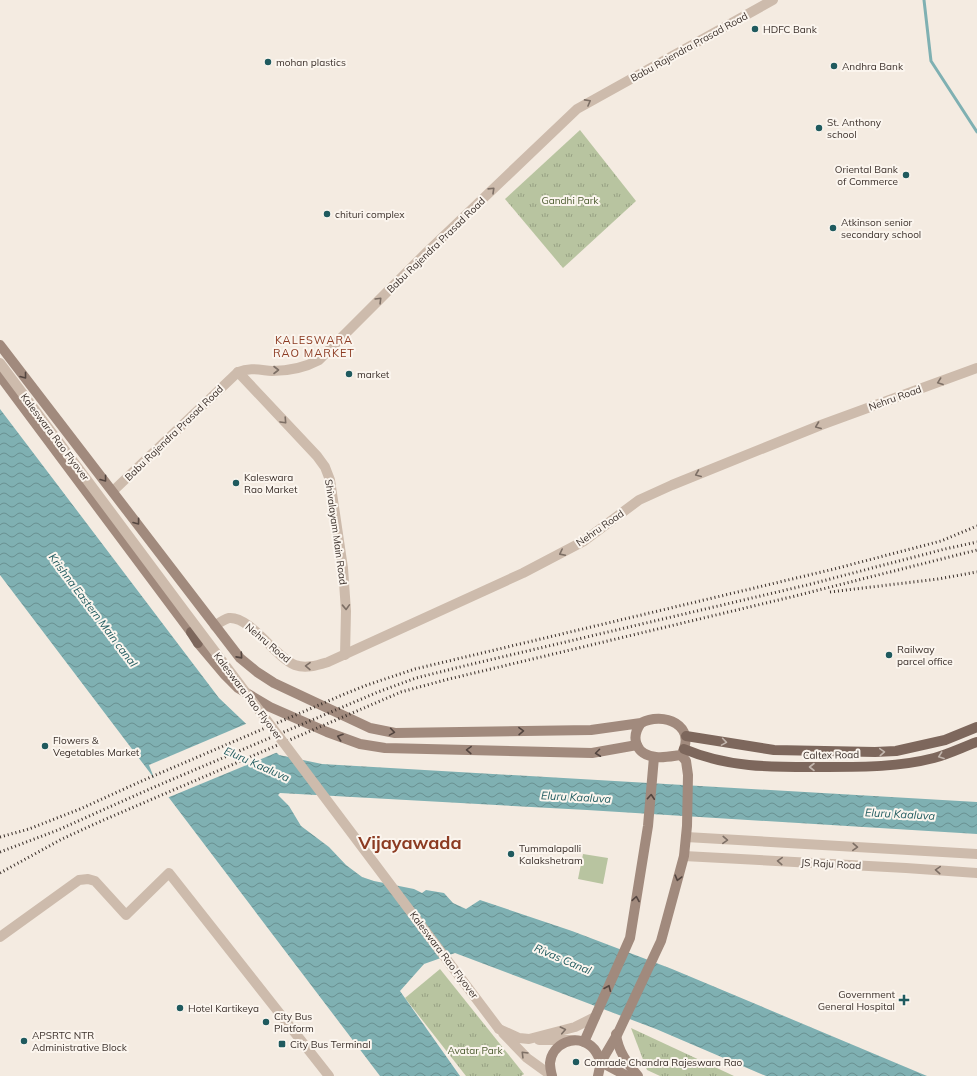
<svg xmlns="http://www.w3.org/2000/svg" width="977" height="1076" viewBox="0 0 977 1076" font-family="Mulish,sans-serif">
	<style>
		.grass { fill: url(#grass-tufts) }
		.garden { fill: #b8c4a0 }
		.water { fill: url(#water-waves) }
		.pier { fill: #f4ebe1 }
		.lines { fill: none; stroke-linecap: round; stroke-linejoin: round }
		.stream { stroke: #7fb0b2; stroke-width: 3 }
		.tertiary { stroke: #cdbbac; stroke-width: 10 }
		.secondary { stroke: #a18a7d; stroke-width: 10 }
		.primary { stroke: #7d675c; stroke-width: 10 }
		.rail { stroke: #3b302b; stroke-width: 3; stroke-dasharray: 1 3; stroke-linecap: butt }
		.tertiary-bridge { stroke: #cdbbac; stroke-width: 10 }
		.oneway { stroke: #7d6f65 }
		.oneway2 { stroke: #544640 }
		.oneway3 { stroke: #c2b5ac }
		.poi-dot { fill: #1f5a5e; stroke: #fbf5ee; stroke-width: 1.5 }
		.labels { text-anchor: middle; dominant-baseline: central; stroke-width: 4; stroke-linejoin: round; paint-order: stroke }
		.poi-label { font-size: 10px; fill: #3b302b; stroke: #fbf5ee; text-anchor: start }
		.street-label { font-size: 10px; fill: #3b302b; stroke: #fbf5ee }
		.park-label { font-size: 10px; fill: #4a5a2e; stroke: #fbf5ee }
		.neighbourhood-label { font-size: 11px; letter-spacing: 1px; fill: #8c3b22; stroke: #fbf5ee }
		.water-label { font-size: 11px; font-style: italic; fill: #1f5a5e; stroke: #fbf5ee }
		.town-label { font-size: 18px; font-weight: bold; fill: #8c3b22; stroke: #fbf5ee }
	</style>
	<defs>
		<pattern id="grass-tufts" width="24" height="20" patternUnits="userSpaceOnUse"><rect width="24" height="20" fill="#b8c4a0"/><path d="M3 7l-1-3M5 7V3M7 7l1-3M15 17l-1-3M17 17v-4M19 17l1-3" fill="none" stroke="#97a083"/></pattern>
		<pattern id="water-waves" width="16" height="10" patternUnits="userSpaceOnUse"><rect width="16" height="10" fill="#7fb0b2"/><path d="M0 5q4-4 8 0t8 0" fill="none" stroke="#699091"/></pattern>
	</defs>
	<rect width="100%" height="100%" fill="#f4ebe1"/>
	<g class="grass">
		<polygon points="580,130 636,201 563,268 505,199"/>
		<polygon points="440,969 524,1074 521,1076 466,1076 405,998"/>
		<polygon points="631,1028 734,1076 660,1076 647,1070"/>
	</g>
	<polygon class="garden" points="583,854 608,858 603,884 578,879"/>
	<polygon class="water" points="0,409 219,698 279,755 322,764 977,802 977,834 587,810 280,793 278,795 289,806 301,826 329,847 346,865 362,877 374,881 414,889 422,893 426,890 444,893 453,903 466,909 480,900 572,931 672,969 927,1076 766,1076 656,1029 455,953 424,964 400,991 460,1076 380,1076 0,575"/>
	<polygon class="pier" points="248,723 278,752 167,798 156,783 149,765"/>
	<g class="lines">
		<polyline class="stream" points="924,0 931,61 977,132"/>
		<g class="tertiary">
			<polyline points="238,372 317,456 325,467 330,480 343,568 346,611 345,655"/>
			<path d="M113,491L238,372C250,367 260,370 272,371C289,371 304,368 319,360L428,251L577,109L773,0"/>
			<path d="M215,626C219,623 224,619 229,618C250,616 275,657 295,665C306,669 318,665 328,662L523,573L584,541L639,500L672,485L821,425L977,368"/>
			<polyline points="686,837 977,854"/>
			<polyline points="684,856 906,868 977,873"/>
			<polyline points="0,937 79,880 88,879 95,881 126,915 169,873 329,1076"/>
			<polyline points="499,1029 519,1038 529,1039 575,1027 595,1017"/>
			<polyline points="503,1033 527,1058 552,1076"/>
			<polyline points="539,1040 573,1040"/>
		</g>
		<g class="secondary">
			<path d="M0,345L240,658L257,672L274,683L370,728L395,733L591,730L641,723C663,711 698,725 681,755C673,756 664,758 656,757C636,755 630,738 641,723"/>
			<polyline points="0,376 191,632"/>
			<polyline points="198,643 225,675 238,688 270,707 327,732 360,744 385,748 592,753 637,745"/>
			<path d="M616,1034C618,1051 627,1063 638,1076"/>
			<polyline points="584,1042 630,938 648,826 654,757"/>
			<path d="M552,1076C551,1072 550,1067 550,1063C552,1044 575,1033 591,1046C596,1050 598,1055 601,1062L627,1076"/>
			<polyline points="598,1076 601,1062 618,1033 661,941 684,856 687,826 688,775 686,761 681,755"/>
		</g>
		<g class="primary">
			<polyline points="191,632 198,643"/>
			<polyline points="686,736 774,750 875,752 896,751 945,740 977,727"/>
			<path d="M684,749C731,769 778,767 828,767C864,767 899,767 934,758C949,754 963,747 977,742"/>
		</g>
		<g class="rail">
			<polyline points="830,592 938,579 977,572"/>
			<polyline points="0,837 29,829 80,809 144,780 347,693 367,685 415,669 834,569 941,541 977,526"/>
			<polyline points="0,852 58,830 152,788 378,692 416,678 468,665 807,585 945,549 977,542"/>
			<polyline points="0,873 62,839 99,822 401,692 445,680 791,597 977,550"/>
		</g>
		<polyline class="tertiary-bridge" points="0,363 186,613 499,1029"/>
	</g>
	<defs><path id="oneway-chevron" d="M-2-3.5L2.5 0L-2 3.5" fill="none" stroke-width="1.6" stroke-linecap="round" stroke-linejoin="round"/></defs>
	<g class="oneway">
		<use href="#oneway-chevron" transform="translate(588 102) rotate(-29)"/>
		<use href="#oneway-chevron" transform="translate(492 190) rotate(-44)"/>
		<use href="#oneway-chevron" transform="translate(379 300) rotate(-45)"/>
		<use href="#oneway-chevron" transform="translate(276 370)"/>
		<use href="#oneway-chevron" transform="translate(940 382) rotate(160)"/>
		<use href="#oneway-chevron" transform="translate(284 421) rotate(47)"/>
		<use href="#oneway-chevron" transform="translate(818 426) rotate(159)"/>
		<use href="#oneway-chevron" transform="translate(698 474) rotate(158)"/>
		<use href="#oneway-chevron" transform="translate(562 553) rotate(153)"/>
		<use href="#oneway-chevron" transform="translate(346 607) rotate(88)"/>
		<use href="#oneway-chevron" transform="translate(308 666) rotate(-179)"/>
		<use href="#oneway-chevron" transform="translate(725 840) rotate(3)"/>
		<use href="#oneway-chevron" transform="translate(855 847) rotate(3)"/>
		<use href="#oneway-chevron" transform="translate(780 861) rotate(-177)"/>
		<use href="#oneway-chevron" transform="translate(938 870) rotate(-176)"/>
		<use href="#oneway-chevron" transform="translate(563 1030) rotate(-12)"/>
		<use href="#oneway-chevron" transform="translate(524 1054) rotate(-135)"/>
	</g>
	<g class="oneway2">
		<use href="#oneway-chevron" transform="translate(24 376) rotate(52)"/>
		<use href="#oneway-chevron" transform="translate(104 479) rotate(52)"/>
		<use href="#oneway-chevron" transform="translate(137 522) rotate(53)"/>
		<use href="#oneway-chevron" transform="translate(240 656) rotate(48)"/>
		<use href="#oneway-chevron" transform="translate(521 731) rotate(-1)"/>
		<use href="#oneway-chevron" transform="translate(392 732) rotate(9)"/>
		<use href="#oneway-chevron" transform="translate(340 737) rotate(-161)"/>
		<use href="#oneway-chevron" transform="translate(469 750) rotate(-178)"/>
		<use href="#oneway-chevron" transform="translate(598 753) rotate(173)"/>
		<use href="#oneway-chevron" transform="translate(651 797) rotate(-86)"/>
		<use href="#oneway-chevron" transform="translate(678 878) rotate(105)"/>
		<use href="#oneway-chevron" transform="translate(636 899) rotate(-81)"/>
		<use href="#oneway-chevron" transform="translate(608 988) rotate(-67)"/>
	</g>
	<g class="oneway3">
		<use href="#oneway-chevron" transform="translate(724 742) rotate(9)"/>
		<use href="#oneway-chevron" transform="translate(882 752) rotate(-4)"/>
		<use href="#oneway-chevron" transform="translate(941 756) rotate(160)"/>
		<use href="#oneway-chevron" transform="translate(812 767) rotate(180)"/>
	</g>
	<g class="poi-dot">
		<circle cx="755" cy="29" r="4"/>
		<circle cx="268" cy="62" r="4"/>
		<circle cx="834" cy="66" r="4"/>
		<circle cx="819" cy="128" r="4"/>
		<circle cx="906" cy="175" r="4"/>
		<circle cx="327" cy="214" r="4"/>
		<circle cx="833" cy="228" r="4"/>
		<circle cx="349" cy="374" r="4"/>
		<circle cx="236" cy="483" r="4"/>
		<circle cx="889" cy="655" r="4"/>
		<circle cx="45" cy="746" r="4"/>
		<circle cx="511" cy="854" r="4"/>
		<path d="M902 994h4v4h4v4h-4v4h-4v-4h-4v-4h4z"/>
		<circle cx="180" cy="1008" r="4"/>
		<circle cx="266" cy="1022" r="4"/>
		<circle cx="24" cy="1041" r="4"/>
		<rect x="278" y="1040" width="8" height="8" rx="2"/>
		<circle cx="576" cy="1062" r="4"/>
	</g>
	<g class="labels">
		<g class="poi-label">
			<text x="763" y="29">HDFC Bank</text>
			<text x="276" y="62">mohan plastics</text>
			<text x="842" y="66">Andhra Bank</text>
			<text x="827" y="122">St. Anthony<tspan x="827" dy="12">school</tspan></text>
			<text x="898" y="169" text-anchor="end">Oriental Bank<tspan x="898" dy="12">of Commerce</tspan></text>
			<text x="335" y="214">chituri complex</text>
			<text x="841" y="222">Atkinson senior<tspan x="841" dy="12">secondary school</tspan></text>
			<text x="357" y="374">market</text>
			<text x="244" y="477">Kaleswara<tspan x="244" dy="12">Rao Market</tspan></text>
			<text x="897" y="649">Railway<tspan x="897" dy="12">parcel office</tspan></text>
			<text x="53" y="740">Flowers &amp;<tspan x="53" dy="12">Vegetables Market</tspan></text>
			<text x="519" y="848">Tummalapalli<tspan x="519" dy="12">Kalakshetram</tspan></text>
			<text x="895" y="994" text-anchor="end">Government<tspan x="895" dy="12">General Hospital</tspan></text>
			<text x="188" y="1008">Hotel Kartikeya</text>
			<text x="274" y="1016">City Bus<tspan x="274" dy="12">Platform</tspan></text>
			<text x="32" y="1035">APSRTC NTR<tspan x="32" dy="12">Administrative Block</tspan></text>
			<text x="290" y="1044">City Bus Terminal</text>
			<text x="584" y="1062">Comrade Chandra Rajeswara Rao</text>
		</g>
		<g class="street-label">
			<text transform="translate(689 47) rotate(-29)">Babu Rajendra Prasad Road</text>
			<text transform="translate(436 245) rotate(-44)">Babu Rajendra Prasad Road</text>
			<text transform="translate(895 398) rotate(-20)">Nehru Road</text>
			<text transform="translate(174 433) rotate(-44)">Babu Rajendra Prasad Road</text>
			<text transform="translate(55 437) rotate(53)">Kaleswara Rao Flyover</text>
			<text transform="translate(600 528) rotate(-35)">Nehru Road</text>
			<text transform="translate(336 532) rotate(82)">Shivalayam Main Road</text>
			<text transform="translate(268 643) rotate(40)">Nehru Road</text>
			<text transform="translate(248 696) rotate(53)">Kaleswara Rao Flyover</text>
			<text transform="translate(831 755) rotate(-1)">Caltex Road</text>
			<text transform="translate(831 864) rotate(3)">JS Raju Road</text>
			<text transform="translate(444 955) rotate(53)">Kaleswara Rao Flyover</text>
		</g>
		<g class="park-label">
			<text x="570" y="200">Gandhi Park</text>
			<text x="475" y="1050">Avatar Park</text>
		</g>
		<g class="neighbourhood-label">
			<text x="314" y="340">KALESWARA<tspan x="314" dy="13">RAO MARKET</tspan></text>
		</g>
		<g class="water-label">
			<text transform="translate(93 610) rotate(53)">Krishna Eastern Main canal</text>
			<text transform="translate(257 764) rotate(24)">Eluru Kaaluva</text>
			<text transform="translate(576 797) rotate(3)">Eluru Kaaluva</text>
			<text transform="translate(900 814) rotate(3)">Eluru Kaaluva</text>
			<text transform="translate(563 959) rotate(23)">Rivas Canal</text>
		</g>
		<g class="town-label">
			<text x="410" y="842">Vijayawada</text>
		</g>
	</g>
</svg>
